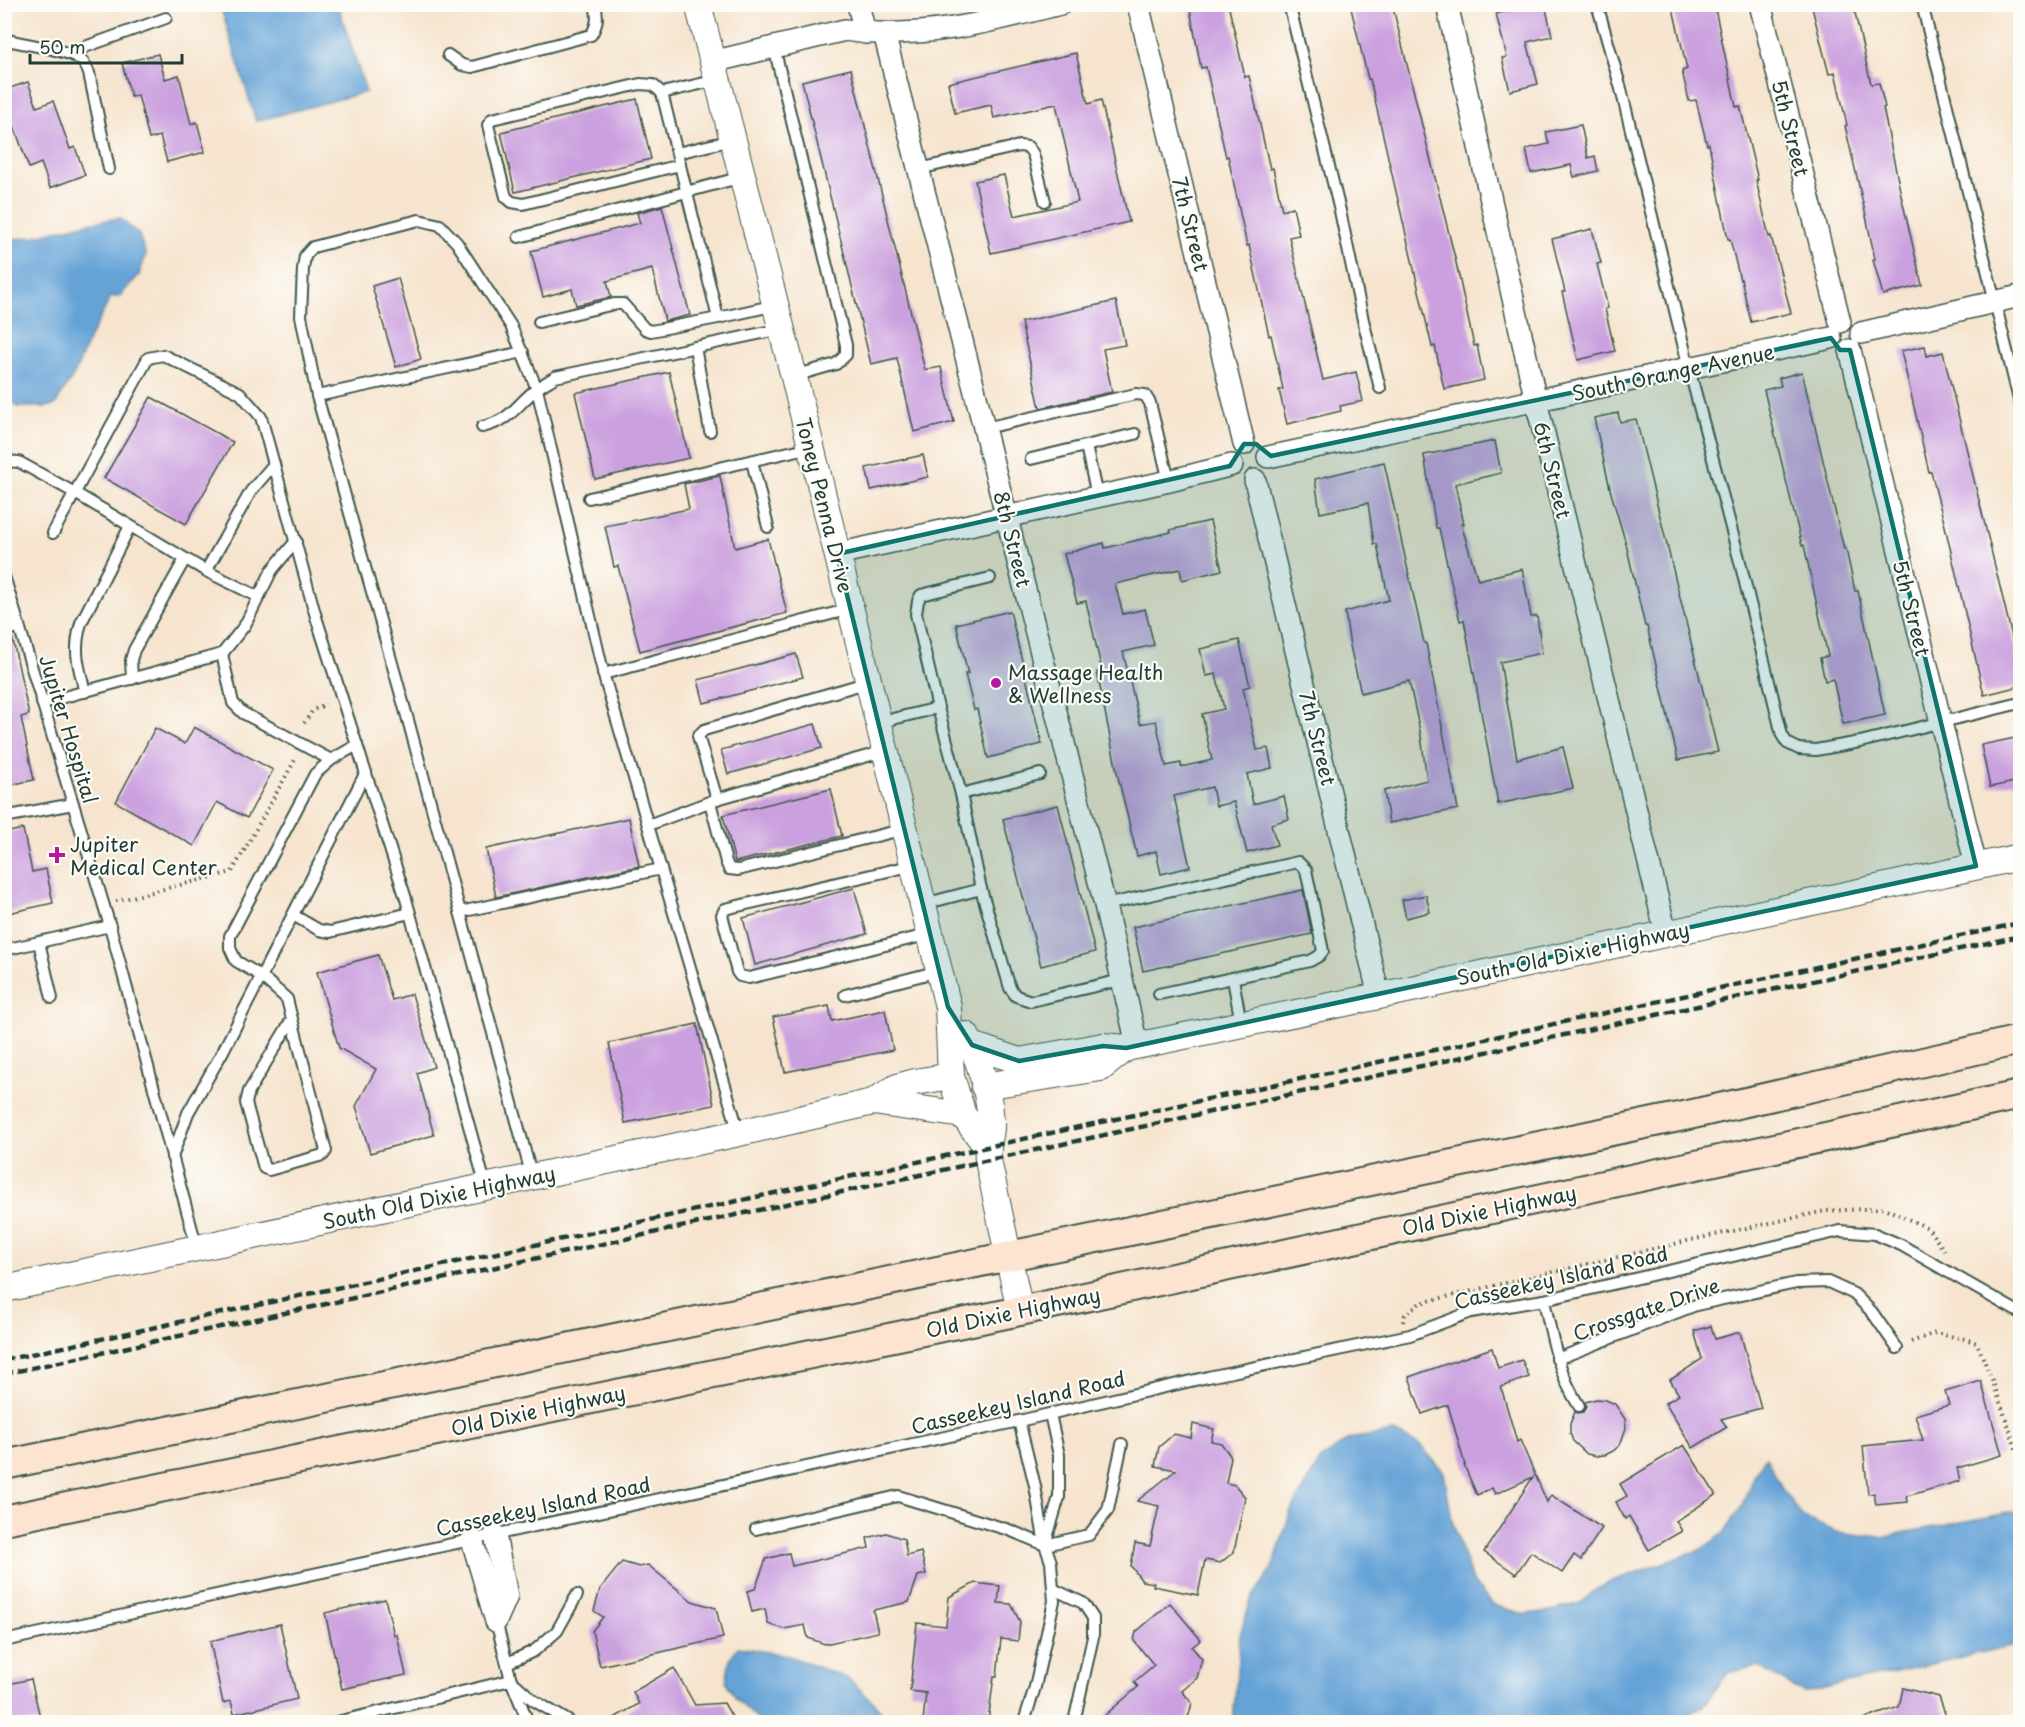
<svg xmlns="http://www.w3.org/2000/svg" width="2025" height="1727" viewBox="0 0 2025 1727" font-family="'Playpen Sans',sans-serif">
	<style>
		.water { fill: #65a3d7; stroke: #427086; stroke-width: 1.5 }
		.building { fill: #cba0df }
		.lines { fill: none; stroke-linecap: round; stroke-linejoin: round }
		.service-casing { stroke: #3f564b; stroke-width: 14 }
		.minor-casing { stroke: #3f564b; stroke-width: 24 }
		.tertiary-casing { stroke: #3f564b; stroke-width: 28 }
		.secondary-casing { stroke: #3f564b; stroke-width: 32 }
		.path { stroke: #3f564b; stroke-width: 4; stroke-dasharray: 1.5 4.5; stroke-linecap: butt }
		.service { stroke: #fff; stroke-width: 10 }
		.minor { stroke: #fff; stroke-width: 21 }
		.tertiary { stroke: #fff; stroke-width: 26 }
		.secondary { stroke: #fde4d1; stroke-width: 28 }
		.rail { stroke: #1f3d34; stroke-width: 4.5; stroke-dasharray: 9 4.5; stroke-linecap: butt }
		.marked { fill: #0f766e; fill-opacity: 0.2; stroke: #0f766e; stroke-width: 4.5; stroke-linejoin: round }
		.poi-dot { fill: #b5179e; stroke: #fdfcf7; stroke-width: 2 }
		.labels { text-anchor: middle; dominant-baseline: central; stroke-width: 4.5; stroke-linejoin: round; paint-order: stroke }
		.street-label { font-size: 20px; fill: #1f3d34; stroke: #fdfcf7 }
		.poi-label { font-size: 20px; fill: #1f3d34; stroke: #fdfcf7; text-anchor: start }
	</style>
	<rect width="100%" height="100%" fill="#fdfcf7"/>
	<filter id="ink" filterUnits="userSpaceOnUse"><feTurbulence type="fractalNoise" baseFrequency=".0167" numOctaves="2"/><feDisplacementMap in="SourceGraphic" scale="12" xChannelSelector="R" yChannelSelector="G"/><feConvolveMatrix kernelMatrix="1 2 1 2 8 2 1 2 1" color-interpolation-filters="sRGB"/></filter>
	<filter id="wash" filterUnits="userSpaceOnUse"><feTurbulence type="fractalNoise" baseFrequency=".008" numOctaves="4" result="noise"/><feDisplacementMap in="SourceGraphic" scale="24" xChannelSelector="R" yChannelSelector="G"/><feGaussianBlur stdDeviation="1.35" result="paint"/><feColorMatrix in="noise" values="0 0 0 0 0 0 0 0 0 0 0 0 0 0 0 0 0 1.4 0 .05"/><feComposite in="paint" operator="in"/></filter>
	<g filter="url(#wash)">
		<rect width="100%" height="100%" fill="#f6e4ce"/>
		<g class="water">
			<polygon points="220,5 338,5 366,92 256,121"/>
			<polygon points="120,218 139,235 146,255 139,275 119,297 111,297 88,341 75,373 55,405 46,407 17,407 5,390 5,240 32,237 88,223"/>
			<polygon points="1394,1432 1420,1445 1444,1472 1452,1520 1472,1581 1493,1605 1524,1614 1551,1611 1581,1603 1595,1590 1612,1581 1700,1550 1724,1533 1742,1506 1754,1474 1766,1457 1783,1490 1803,1517 1835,1532 1881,1537 2020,1511 2020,1644 1803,1693 1758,1666 1728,1673 1701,1708 1672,1722 1233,1722 1240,1635 1251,1599 1273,1567 1290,1513 1321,1459 1349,1439"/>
			<polygon points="738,1647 786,1655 849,1679 874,1703 890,1722 760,1722 737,1700 726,1682 730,1658"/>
		</g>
		<g id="blocks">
			<g class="building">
				<polygon points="1189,4 1228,4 1245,77 1249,76 1270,169 1273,168 1282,210 1293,207 1299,235 1289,237 1323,380 1356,372 1363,401 1340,406 1341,411 1287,424 1279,390 1283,389 1271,335 1269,336 1249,245 1247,246 1228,156 1226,157 1206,67 1201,68"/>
				<polygon points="1350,4 1392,4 1455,258 1474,346 1477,345 1484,380 1444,389 1435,346 1432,347 1370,79 1368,79"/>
				<polygon points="1537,4 1545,4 1552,36 1527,42 1538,84 1510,91 1502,58 1507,57 1496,14"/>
				<polygon points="1672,4 1714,4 1736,107 1740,106 1758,180 1756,180 1769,237 1771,236 1791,313 1751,322 1741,279 1740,280 1730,239 1728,239 1709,144 1707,145 1696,100 1689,101 1682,71 1687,69"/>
				<polygon points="1811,4 1853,4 1871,84 1879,83 1885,107 1883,108 1901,195 1922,285 1883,295 1873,260 1875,259 1866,216 1845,126 1847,125 1835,72 1829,74"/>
				<polygon points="1076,53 1088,104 1101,100 1129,222 991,253 975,181 1004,175 1014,216 1078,202 1056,104 994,118 991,105 955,113 948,83"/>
				<polygon points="158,54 165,79 179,75 191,124 197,122 205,152 167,162 160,136 149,139 138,95 131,97 122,63"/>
				<polygon points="851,69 925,370 941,367 954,422 914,432 897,358 871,364 802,81"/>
				<polygon points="28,82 37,107 53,101 70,149 75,147 85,175 50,188 41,163 29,168 12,120 4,122 4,90"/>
				<polygon points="637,99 651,159 515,192 501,132"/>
				<polygon points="1581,125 1588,158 1595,156 1598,171 1574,177 1571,165 1531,173 1526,149 1549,144 1546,132"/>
				<polygon points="662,206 690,315 665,321 652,269 607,281 611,297 576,305 572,289 543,297 531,251 640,223 637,213"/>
				<polygon points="1592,229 1601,263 1597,264 1608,308 1605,309 1615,351 1578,360 1562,292 1565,292 1552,239"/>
				<polygon points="398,278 421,359 396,367 372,286"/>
				<polygon points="1116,301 1125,345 1103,349 1112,392 1040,408 1021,322"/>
				<polygon points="1925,346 1927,356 1943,352 2018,661 2020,661 2020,686 1984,695 1945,526 1931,472 1929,472 1901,351"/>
				<polygon points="669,372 689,458 595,479 575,393"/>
				<polygon points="1802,372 1844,549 1846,549 1855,591 1858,591 1885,715 1843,724 1833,679 1825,681 1820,658 1828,656 1804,545 1802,546 1764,390 1781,386 1779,378"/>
				<polygon points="151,397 233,442 186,524 104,478"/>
				<polygon points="1618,413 1620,422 1636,419 1718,752 1678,760 1647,626 1645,626 1626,544 1611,493 1594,418"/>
				<polygon points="1495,441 1501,473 1455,484 1464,524 1461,524 1478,580 1522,569 1531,617 1537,616 1542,653 1500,662 1517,759 1563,747 1573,788 1498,804 1464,620 1460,621 1439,528 1436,528 1424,455"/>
				<polygon points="923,455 928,477 871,490 866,468"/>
				<polygon points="1384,462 1424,643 1426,643 1458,809 1389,823 1384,791 1427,780 1421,736 1409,681 1361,693 1350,646 1345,612 1389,600 1377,544 1374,544 1368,503 1320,513 1315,479"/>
				<polygon points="720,476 735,548 768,539 787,613 640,651 618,566 614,567 605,526 689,509 684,484"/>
				<polygon points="1210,521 1222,570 1182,580 1180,569 1115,584 1123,614 1145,609 1154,645 1123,652 1140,724 1156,721 1166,766 1181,763 1181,767 1212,760 1202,714 1224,709 1216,674 1206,676 1200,649 1239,640 1250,686 1243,688 1257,750 1268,748 1272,768 1247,774 1253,804 1284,796 1289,819 1271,824 1277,845 1247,853 1234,802 1216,806 1212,787 1174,796 1190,867 1161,874 1156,851 1137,856 1118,777 1097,672 1102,671 1086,601 1077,603 1064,554 1104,543 1105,548 1171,532 1170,530"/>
				<polygon points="1010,611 1042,744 988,758 977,709 974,710 965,674 968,674 956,624"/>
				<polygon points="12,636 29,715 21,717 34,780 4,786 4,637"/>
				<polygon points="796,654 803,677 704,703 698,680"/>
				<polygon points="815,724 822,748 728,774 721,750"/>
				<polygon points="194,727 273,770 247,818 217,802 194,846 116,802 155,728 185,744"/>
				<polygon points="2020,737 2020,781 1990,787 1981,745"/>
				<polygon points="831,789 842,836 735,862 723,815"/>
				<polygon points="1058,805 1095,952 1041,966 1003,819"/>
				<polygon points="629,818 639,866 496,897 486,849"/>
				<polygon points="23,829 32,872 46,869 53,903 4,914 4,833"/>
				<polygon points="854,888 867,934 755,965 743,918"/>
				<polygon points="1303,890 1312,934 1143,971 1133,927"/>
				<polygon points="1426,895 1430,912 1406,918 1402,900"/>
				<polygon points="378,955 392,1000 412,994 434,1067 417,1073 434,1135 370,1153 356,1106 376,1069 339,1048 317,972"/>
				<polygon points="829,1006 832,1021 885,1010 893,1050 785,1072 773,1017"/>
				<polygon points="697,1024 714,1105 625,1123 609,1043"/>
				<polygon points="1711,1326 1715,1339 1740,1332 1761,1408 1721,1419 1727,1427 1693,1448 1665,1403 1679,1395 1670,1380 1702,1359 1694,1331"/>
				<polygon points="1492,1348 1498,1368 1522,1360 1529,1377 1501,1387 1517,1442 1520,1440 1547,1502 1551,1495 1602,1528 1581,1560 1574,1555 1562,1573 1531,1552 1516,1574 1484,1552 1533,1477 1495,1494 1492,1488 1477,1495 1464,1465 1465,1465 1448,1405 1422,1414 1409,1377"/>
				<polygon points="1981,1381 2002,1455 1957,1468 1960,1481 1907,1496 1908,1502 1876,1505 1874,1493 1868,1494 1863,1446 1923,1440 1915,1415 1949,1405 1945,1392"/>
				<polygon points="1596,1399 1606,1400 1615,1404 1625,1419 1626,1428 1620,1445 1613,1451 1605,1455 1596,1456 1587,1454 1573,1441 1570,1433 1570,1424 1575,1412 1578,1413 1583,1412 1586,1407 1585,1402"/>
				<polygon points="1193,1424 1214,1429 1211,1441 1221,1443 1231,1457 1226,1483 1235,1485 1245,1497 1234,1552 1220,1563 1205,1560 1198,1595 1153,1586 1154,1583 1142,1581 1131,1566 1135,1543 1150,1546 1159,1506 1137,1501 1176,1470 1155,1466 1159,1447 1174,1434 1191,1438"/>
				<polygon points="1684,1445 1716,1495 1676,1521 1682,1531 1649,1550 1629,1516 1625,1519 1616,1502 1627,1496 1620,1484"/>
				<polygon points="886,1533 904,1539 907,1556 921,1552 926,1574 918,1576 909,1602 873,1610 878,1632 825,1644 808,1638 805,1625 784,1629 768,1624 765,1609 752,1612 747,1591 755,1589 766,1559 789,1553 792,1566 869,1548 867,1538"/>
				<polygon points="622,1562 639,1567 648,1565 692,1601 716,1608 723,1638 600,1666 592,1631 603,1617 594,1611 600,1589"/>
				<polygon points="975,1583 1000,1586 998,1603 1011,1604 1020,1622 1018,1641 1001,1639 997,1676 994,1676 988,1722 923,1722 926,1693 910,1691 917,1623 946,1626 949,1597"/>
				<polygon points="385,1599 394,1635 397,1635 406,1675 342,1689 325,1613"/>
				<polygon points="1170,1603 1201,1640 1192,1647 1202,1659 1197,1678 1182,1691 1192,1703 1187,1722 1097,1722 1138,1687 1134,1682 1154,1665 1134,1641 1136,1632"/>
				<polygon points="280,1624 297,1699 234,1714 231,1701 223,1703 210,1641"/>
				<polygon points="674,1668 695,1705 724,1703 735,1722 607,1722 639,1704 633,1692"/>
				<polygon points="31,1679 41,1722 4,1722 4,1685"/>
				<polygon points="1903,1688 1939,1697 1948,1722 1862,1722 1861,1720 1899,1707"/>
			</g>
		</g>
	</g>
	<g filter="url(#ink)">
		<use href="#blocks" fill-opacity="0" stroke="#3f564b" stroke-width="1.5"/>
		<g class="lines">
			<defs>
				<g id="service">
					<polyline points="1289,4 1340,211 1363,320 1380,388"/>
					<polyline points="1597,4 1621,89 1689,368 1740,562 1782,735 1787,743 1799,749 1816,750 1860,742 2020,703"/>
					<polyline points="1922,4 2020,404"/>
					<polyline points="435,6 439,4"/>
					<path d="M4,39C23,45 71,49 82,61C85,64 87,69 89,73L109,169"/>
					<polyline points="774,47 846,345 846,355 836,364 794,376"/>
					<polyline points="68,53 166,18"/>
					<path d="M448,55L462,65L472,67L591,35C598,24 598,17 595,4"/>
					<polyline points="717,80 662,93 718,318 776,305"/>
					<polyline points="662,93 653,85 640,84 492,119 488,125 506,197 512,202 523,204 680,165"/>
					<polyline points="677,153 732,140"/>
					<polyline points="919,169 1019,146 1028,147 1033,154 1045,201"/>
					<polyline points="519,237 742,177"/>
					<polyline points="539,322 614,304 623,304 645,329 651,331 718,318"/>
					<polyline points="695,347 710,431"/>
					<polyline points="317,396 523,352"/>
					<path d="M482,427C513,420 515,405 538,388C543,384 549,381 555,377L781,329"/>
					<polyline points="985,428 1136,394 1145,395 1150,403 1169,481"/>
					<polyline points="1086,446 1097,496"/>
					<polyline points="1031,459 1135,434"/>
					<polyline points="4,461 19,462 75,493 206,571 259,597"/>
					<polyline points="752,461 768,527"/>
					<polyline points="589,498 811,447"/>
					<polyline points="53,533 148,358 163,355 240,393 261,417 316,617 406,899 486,1187"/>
					<polyline points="206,571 251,491 274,464"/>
					<polyline points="4,576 110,926 197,1248"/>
					<polyline points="990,578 921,595 918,601 916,614 938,708 961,794 981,889 1010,988 1016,996 1031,1001 1121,980"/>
					<polyline points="4,630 19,627"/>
					<polyline points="222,654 233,703 243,713 331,760"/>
					<polyline points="603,674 850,609"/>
					<polyline points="132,679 131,660 134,650 185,559"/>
					<path d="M85,692C78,664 73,651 81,623L130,526"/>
					<polyline points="42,703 222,654 245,625 272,570 296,541"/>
					<polyline points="880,722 938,708"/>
					<polyline points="961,794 1040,774"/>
					<polyline points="717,799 698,736 704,730 869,682"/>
					<polyline points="710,802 726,862 729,869 738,870 905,829"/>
					<polyline points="4,817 73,804"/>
					<polyline points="648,825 717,799 885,751"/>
					<polyline points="914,865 725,909 722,915 737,972 740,976 749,978 931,934"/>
					<polyline points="924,904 981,889"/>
					<polyline points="1105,905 1298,862 1306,870 1323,951 1319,956 1310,961 1159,994"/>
					<polyline points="460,912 661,869"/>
					<polyline points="293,915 319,930 330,932 410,913"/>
					<polyline points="39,942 52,998"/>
					<polyline points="4,950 110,926"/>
					<polyline points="1233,979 1241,1023"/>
					<polyline points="845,995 939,971"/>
					<polyline points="292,1019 249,1091 246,1103 264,1168 269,1170 323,1155 326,1151 292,1019 287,999 261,976 236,961 230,948 230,936 315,774 331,760 357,745"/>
					<polyline points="172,1157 188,1113 222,1053 366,772"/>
					<polyline points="532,1177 408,720 317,396 301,316 303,269 305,256 313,247 419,220 440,225 457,243 511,326 537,389 605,680 739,1133"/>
					<path d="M1544,1300C1552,1337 1558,1373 1579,1406"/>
					<polyline points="1557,1359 1696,1305 1796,1283 1828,1282 1854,1294 1872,1312 1897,1348"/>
					<polyline points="1019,1421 1035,1486 1045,1545 1051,1562 1053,1589"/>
					<polyline points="756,1529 898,1496 1009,1530 1045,1545 1089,1535 1108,1510 1122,1444"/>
					<polyline points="1046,1541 1059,1497 1059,1455 1050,1414"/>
					<polyline points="496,1621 511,1680 528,1722"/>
					<polyline points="4,1641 1019,1421 1208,1377 1410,1335 1471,1312 1544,1300 1840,1231 1875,1234 1901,1245 2020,1313"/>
					<polyline points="507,1663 534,1651 557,1631 577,1595"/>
					<polyline points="513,1682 533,1700 570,1722"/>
					<polyline points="337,1722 511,1680"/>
					<polyline points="1024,1722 1035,1687 1054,1601 1053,1589 1083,1603 1093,1618 1093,1637 1074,1722"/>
				</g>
				<g id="minor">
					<polyline points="858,4 865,33"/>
					<polyline points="1138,4 1244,444"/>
					<polyline points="1447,4 1536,401 1666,933"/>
					<polyline points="1760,4 1840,322"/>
					<polyline points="884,33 1105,905 1137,1045"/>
					<path d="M712,62L845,30C917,41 991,22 1060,4"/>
					<polyline points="1861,333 2020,296"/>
					<polyline points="1850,350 1976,866"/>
					<polyline points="1268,457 1831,338"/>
					<polyline points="1255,480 1379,996"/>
					<polyline points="837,554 1169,481 1232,465"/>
					<polyline points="495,1535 507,1596 496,1621"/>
					<polyline points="472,1540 496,1621"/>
				</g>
				<g id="tertiary">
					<polyline points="698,4 794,377 948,1007 951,1076 963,1115 987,1147"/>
					<path d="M966,1035C980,1059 989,1094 991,1122C992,1135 986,1145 988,1160L1020,1311"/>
					<polyline points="972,1045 1019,1061 1103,1046 1126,1048 1379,996 2020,857"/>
					<polyline points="984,1086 1101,1068 1126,1048"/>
					<polyline points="873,1102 963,1115"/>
					<polyline points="4,1289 739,1133 873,1102 897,1087 915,1082 951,1076"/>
				</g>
				<g id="secondary">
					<polyline points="4,1465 1693,1114 2020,1040"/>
					<polyline points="4,1520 1020,1311 2020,1095"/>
				</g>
			</defs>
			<use href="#service" class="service-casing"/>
			<use href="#minor" class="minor-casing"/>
			<use href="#tertiary" class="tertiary-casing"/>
			<use href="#secondary" class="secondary-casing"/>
			<g class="path">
				<polyline points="304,723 313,710 326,704"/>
				<polyline points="116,901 232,872 296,758"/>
				<polyline points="1403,1322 1405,1315 1420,1303 1687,1241 1825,1211 1884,1208 1928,1228 1946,1253"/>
				<polyline points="1911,1342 1935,1333 1965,1339 1977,1343 1993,1382 2020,1460"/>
			</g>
			<use href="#service" class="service"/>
			<use href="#minor" class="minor"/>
			<use href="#tertiary" class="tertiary"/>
			<use href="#secondary" class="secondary"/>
			<g class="rail">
				<polyline points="4,1360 2020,923"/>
				<polyline points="4,1374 2020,936"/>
			</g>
		</g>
	</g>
	<path class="marked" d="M1831,338L1840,350H1850L1976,866L1126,1048L1103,1046L1019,1061L972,1045L948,1007L837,554L1230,466L1244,444H1256L1271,456Z"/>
	<g class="poi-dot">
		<circle cx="996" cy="683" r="6"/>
		<path d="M54 846h6v6h6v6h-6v6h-6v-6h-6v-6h6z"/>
	</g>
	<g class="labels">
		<g class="street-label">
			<text transform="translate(1791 128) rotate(76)">5th Street</text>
			<text transform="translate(1191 224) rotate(76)">7th Street</text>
			<text transform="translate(1673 372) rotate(-12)">South Orange Avenue</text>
			<text transform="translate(1553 470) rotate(76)">6th Street</text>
			<text transform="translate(825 505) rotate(76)">Toney Penna Drive</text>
			<text transform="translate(1013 539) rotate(76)">8th Street</text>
			<text transform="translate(1912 608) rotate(76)">5th Street</text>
			<text transform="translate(69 729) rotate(73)">Jupiter Hospital</text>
			<text transform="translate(1318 738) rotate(76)">7th Street</text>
			<text transform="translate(1573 953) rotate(-12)">South Old Dixie Highway</text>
			<text transform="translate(439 1197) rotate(-12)">South Old Dixie Highway</text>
			<text transform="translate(1489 1210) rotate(-12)">Old Dixie Highway</text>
			<text transform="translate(1561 1277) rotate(-13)">Casseekey Island Road</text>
			<text transform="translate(1646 1309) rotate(-19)">Crossgate Drive</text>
			<text transform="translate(1013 1312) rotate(-12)">Old Dixie Highway</text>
			<text transform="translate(1018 1402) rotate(-13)">Casseekey Island Road</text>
			<text transform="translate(538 1410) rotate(-12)">Old Dixie Highway</text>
			<text transform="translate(543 1506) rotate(-12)">Casseekey Island Road</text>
		</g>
		<g class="poi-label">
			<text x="1008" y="672">Massage Health<tspan x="1008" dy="23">&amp; Wellness</tspan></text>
			<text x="70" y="844">Jupiter<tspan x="70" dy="23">Medical Center</tspan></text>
		</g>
	</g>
	<rect width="2025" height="1727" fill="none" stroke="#fdfcf7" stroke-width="24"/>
	<path d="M30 54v9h152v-9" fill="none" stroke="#1f3d34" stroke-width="3"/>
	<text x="39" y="54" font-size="18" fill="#1f3d34" stroke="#fdfcf7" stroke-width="4.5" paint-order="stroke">50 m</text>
</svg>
